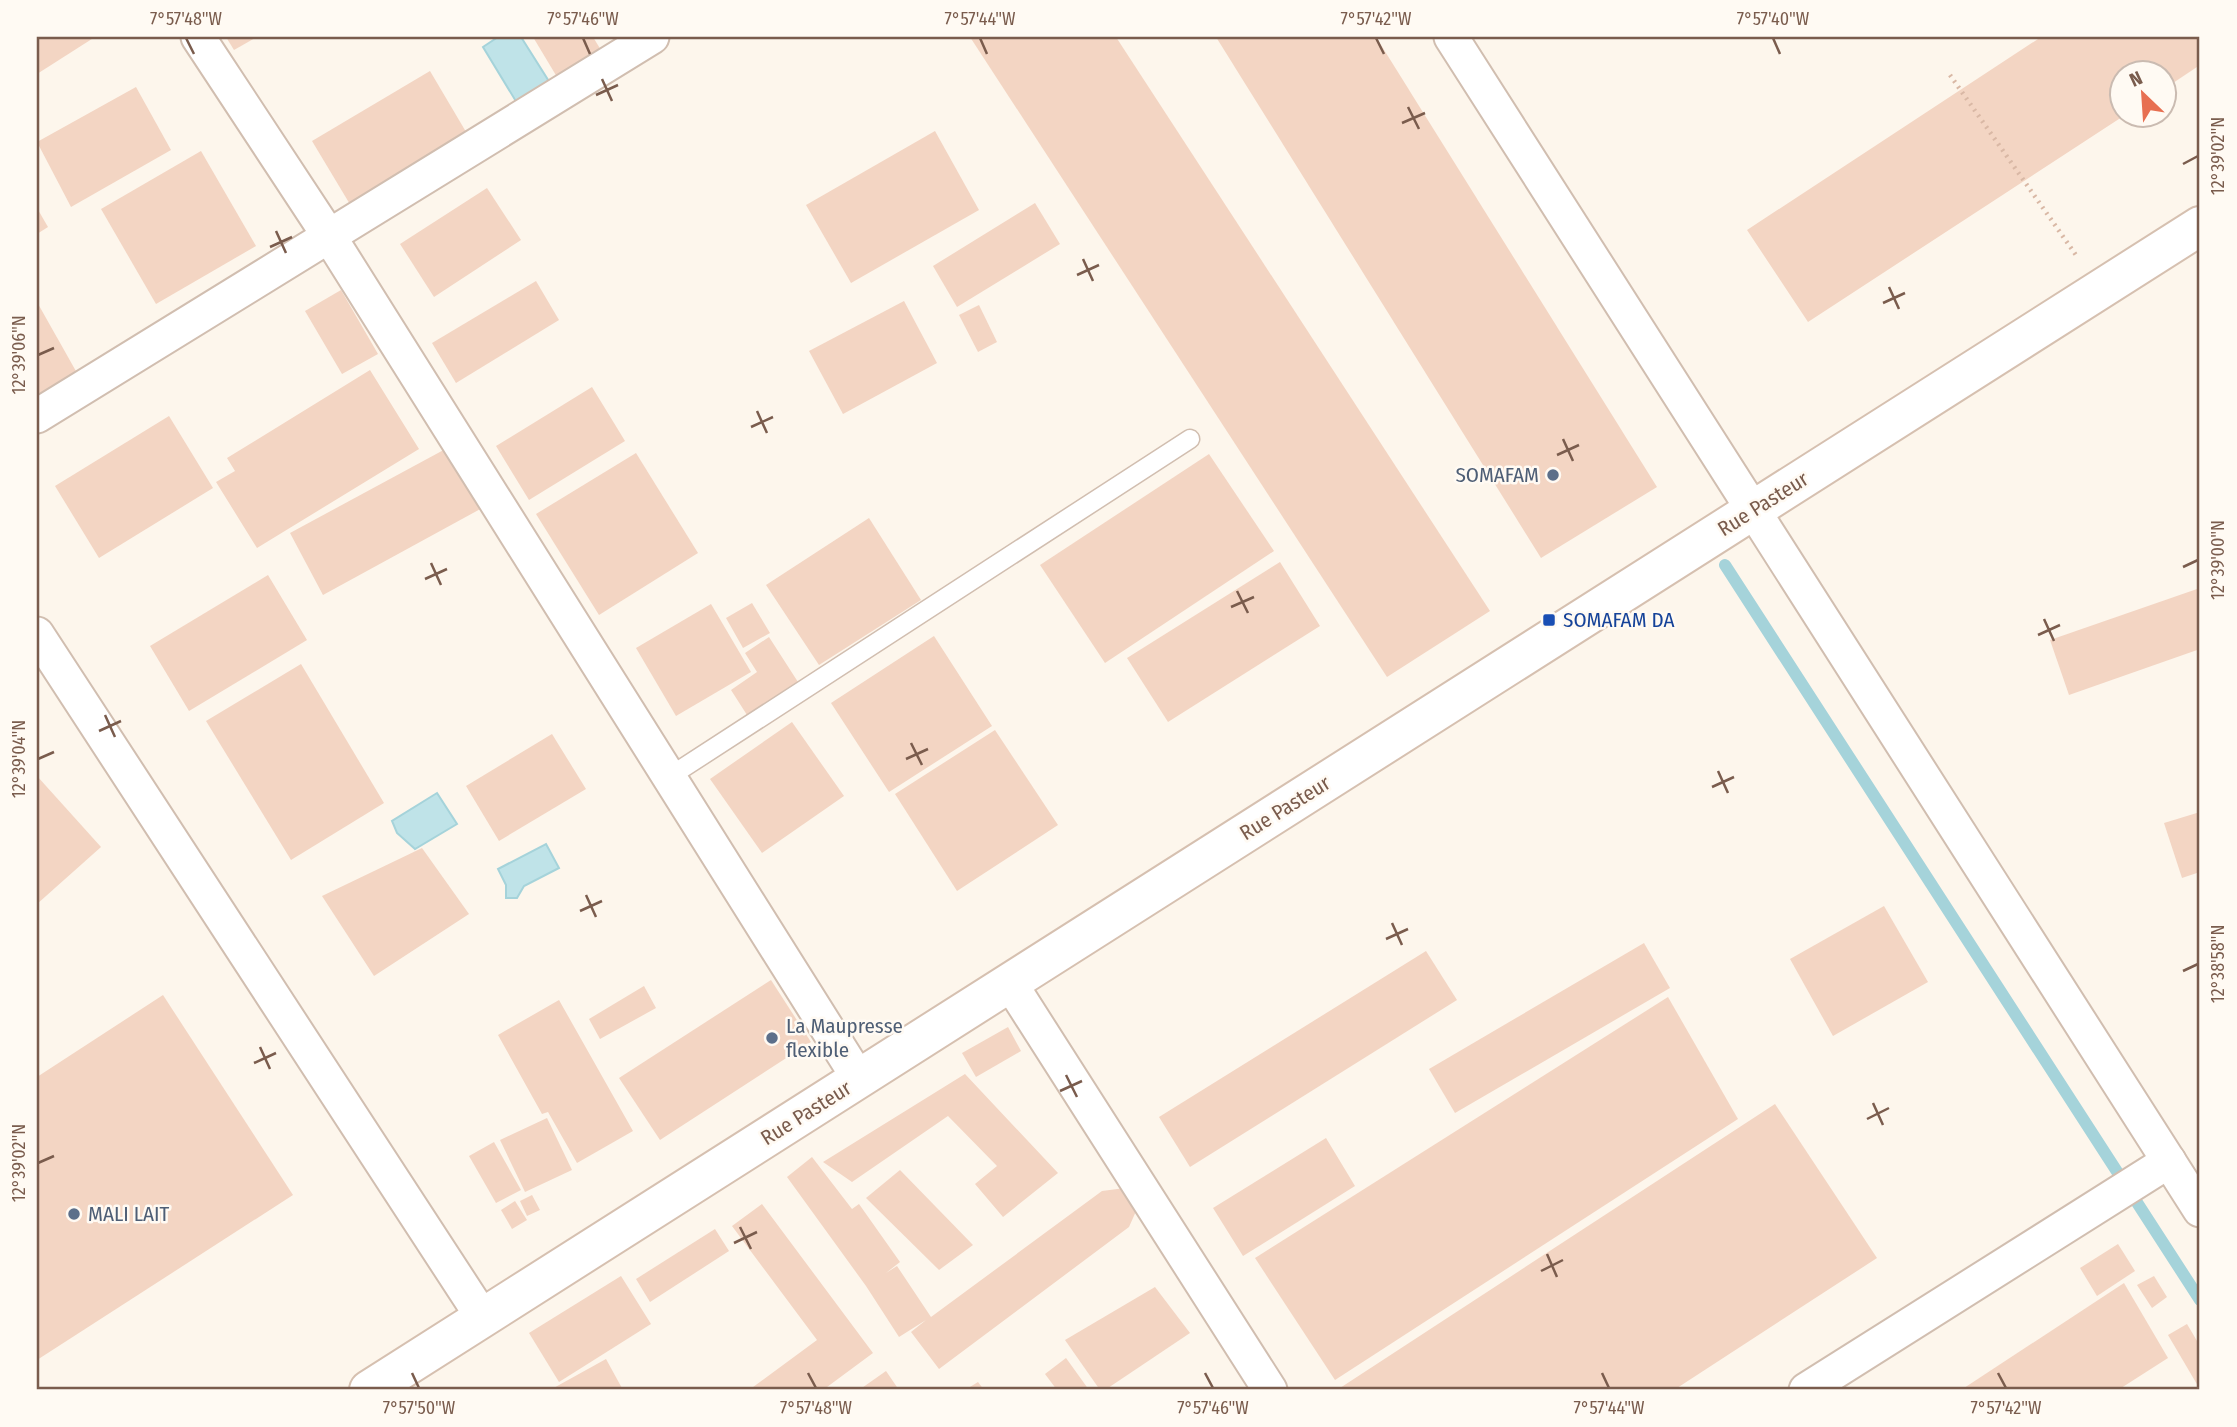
<svg xmlns="http://www.w3.org/2000/svg" width="2237" height="1427" viewBox="0 0 2237 1427" font-family="'Fira Sans Condensed',sans-serif">
	<style>
		.water { fill: #bfe3e8; stroke: #a5d3da; stroke-width: 2 }
		.lines { fill: none; stroke-linecap: round; stroke-linejoin: round }
		.stream { stroke: #a5d3da; stroke-width: 12 }
		.building { fill: #f3d5c3 }
		.lane-casing { stroke: #d1beb0; stroke-width: 21 }
		.street-casing { stroke: #d1beb0; stroke-width: 37 }
		.secondary-casing { stroke: #d6c0b0; stroke-width: 42 }
		.path { stroke: #d9b8a5; stroke-width: 4.5; stroke-dasharray: 2 5; stroke-linecap: butt }
		.lane { stroke: #fff; stroke-width: 18 }
		.street { stroke: #fff; stroke-width: 33 }
		.secondary { stroke: #fff; stroke-width: 38 }
		.ticks { fill: none; stroke: #7a5c4d; stroke-width: 2.5 }
		.service-dot { fill: #5c6f8a; stroke: #fffaf3; stroke-width: 2.5 }
		.transit-dot { fill: #1a4fb4; stroke: #fffaf3; stroke-width: 2.5 }
		.labels { text-anchor: middle; dominant-baseline: central; stroke-width: 5; stroke-linejoin: round; paint-order: stroke }
		.service-label { font-size: 21px; fill: #4e5e75; stroke: #fffaf3; text-anchor: start }
		.street-label { font-size: 21px; fill: #7a5c4d; stroke: #fffaf3 }
		.transit-label { font-size: 21px; fill: #164399; stroke: #fffaf3; text-anchor: start }
		.neatline { fill: none; stroke: #7a5c4d; stroke-width: 2.5 }
		.ticks-label { font-size: 18px; text-anchor: middle; fill: #7a5c4d }
	</style>
	<rect width="100%" height="100%" fill="#fdf6ec"/>
	<g class="water">
		<polygon points="498,37 521,37 550,83 517,103 483,47"/>
		<polygon points="437,793 457,824 415,849 397,833 392,821"/>
		<polygon points="546,844 559,868 524,886 517,898 506,898 506,885 498,869"/>
	</g>
	<g class="lines">
		<polyline class="stream" points="1725,565 2200,1300"/>
	</g>
	<g class="building">
		<polygon points="37,37 95,37 37,74"/>
		<polygon points="226,37 257,37 234,50"/>
		<polygon points="533,37 593,37 607,60 563,87"/>
		<polygon points="970,37 1116,37 1490,611 1387,677"/>
		<polygon points="1216,37 1376,37 1657,487 1541,558"/>
		<polygon points="2041,37 2200,37 2200,65 2164,89 2164,74 2122,74 2122,117 1808,322 1747,230"/>
		<polygon points="430,71 472,142 354,211 312,141"/>
		<polygon points="136,87 171,150 71,207 37,142"/>
		<polygon points="935,131 979,210 851,283 806,205"/>
		<polygon points="201,151 256,246 156,304 101,209"/>
		<polygon points="487,188 521,240 434,297 400,244"/>
		<polygon points="1035,203 1060,244 957,307 933,266"/>
		<polygon points="37,208 48,227 37,234"/>
		<polygon points="536,281 559,320 456,383 432,343"/>
		<polygon points="341,290 378,354 342,374 305,311"/>
		<polygon points="904,301 937,363 843,414 809,351"/>
		<polygon points="37,302 77,373 37,396"/>
		<polygon points="979,305 997,342 978,352 959,315"/>
		<polygon points="370,370 419,449 257,548 216,482 235,471 227,458"/>
		<polygon points="592,387 625,441 529,500 496,446"/>
		<polygon points="169,416 213,488 99,558 55,486"/>
		<polygon points="451,446 484,507 323,595 290,533"/>
		<polygon points="636,453 698,553 599,615 536,514"/>
		<polygon points="1209,454 1274,551 1105,663 1040,565"/>
		<polygon points="869,518 921,600 819,665 766,585"/>
		<polygon points="1280,562 1320,626 1168,722 1127,658"/>
		<polygon points="268,575 307,640 189,711 150,646"/>
		<polygon points="2197,589 2200,599 2200,649 2069,695 2050,640"/>
		<polygon points="752,603 770,633 743,648 726,618"/>
		<polygon points="711,604 751,672 676,716 636,648"/>
		<polygon points="934,636 992,726 889,792 831,703"/>
		<polygon points="769,637 798,682 747,715 731,690 757,672 745,653"/>
		<polygon points="301,664 384,803 291,860 206,721"/>
		<polygon points="792,722 844,796 762,853 710,779"/>
		<polygon points="995,730 1058,825 957,891 895,794"/>
		<polygon points="552,734 586,789 499,841 466,786"/>
		<polygon points="37,776 101,847 37,904"/>
		<polygon points="2200,812 2200,872 2182,878 2164,823"/>
		<polygon points="422,848 469,914 374,976 322,896"/>
		<polygon points="1884,906 1928,982 1833,1036 1790,959"/>
		<polygon points="1644,943 1670,988 1455,1113 1429,1069"/>
		<polygon points="1426,951 1457,1000 1190,1167 1159,1117"/>
		<polygon points="771,980 811,1042 660,1140 619,1078"/>
		<polygon points="644,986 656,1008 600,1039 589,1019"/>
		<polygon points="163,995 293,1195 37,1360 37,1077"/>
		<polygon points="1668,997 1738,1119 1335,1380 1255,1258"/>
		<polygon points="559,1000 633,1131 577,1163 548,1112 542,1114 498,1035"/>
		<polygon points="1008,1027 1021,1051 976,1077 962,1053"/>
		<polygon points="965,1074 1058,1173 1003,1217 975,1184 997,1166 948,1116 852,1182 823,1162"/>
		<polygon points="1775,1104 1877,1258 1674,1390 1341,1390 1340,1388"/>
		<polygon points="547,1118 572,1170 525,1192 500,1140"/>
		<polygon points="1326,1138 1355,1186 1243,1256 1213,1208"/>
		<polygon points="494,1142 521,1190 496,1203 469,1156"/>
		<polygon points="812,1157 852,1209 859,1204 900,1262 886,1273 897,1266 931,1317 1102,1191 1125,1188 1137,1209 1129,1227 939,1369 911,1332 926,1320 899,1337 866,1286 787,1177"/>
		<polygon points="900,1170 973,1245 939,1270 866,1198"/>
		<polygon points="532,1195 540,1210 527,1216 520,1201"/>
		<polygon points="515,1201 527,1220 512,1229 501,1210"/>
		<polygon points="762,1204 873,1353 823,1390 749,1390 817,1340 732,1226"/>
		<polygon points="715,1229 729,1251 650,1302 636,1279"/>
		<polygon points="2118,1244 2135,1271 2097,1296 2080,1268"/>
		<polygon points="621,1276 651,1324 559,1382 529,1333"/>
		<polygon points="2154,1276 2167,1297 2152,1308 2137,1285"/>
		<polygon points="2124,1283 2168,1358 2118,1390 1961,1390"/>
		<polygon points="1155,1287 1190,1333 1105,1390 1100,1390 1065,1340"/>
		<polygon points="2187,1324 2200,1346 2200,1385 2198,1386 2168,1335"/>
		<polygon points="1066,1358 1089,1390 1057,1390 1045,1374"/>
		<polygon points="606,1359 623,1390 550,1390"/>
		<polygon points="886,1371 899,1390 859,1390"/>
		<polygon points="978,1382 984,1390 965,1390"/>
	</g>
	<g class="lines">
		<defs>
			<polyline id="lane" points="669,777 1190,439"/>
			<g id="street">
				<polyline points="198,37 329,236 859,1079"/>
				<polyline points="1451,37 2200,1210"/>
				<polyline points="37,416 652,37"/>
				<polyline points="37,634 483,1318"/>
				<polyline points="1010,983 1270,1390"/>
				<polyline points="1806,1390 2169,1161"/>
			</g>
			<polyline id="secondary" points="369,1390 2200,226"/>
		</defs>
		<use href="#lane" class="lane-casing"/>
		<use href="#street" class="street-casing"/>
		<use href="#secondary" class="secondary-casing"/>
		<polyline class="path" points="1950,75 2078,258"/>
		<use href="#lane" class="lane"/>
		<use href="#street" class="street"/>
		<use href="#secondary" class="secondary"/>
	</g>
	<path class="ticks" d="M186,38L194,54M583,38L590,54M980,38L987,54M1376,38L1384,54M1773,38L1780,54M602,79L612,101M596,95L618,85M1408,107L1419,129M1402,123L1425,113M2183,164L2198,156M276,231L286,253M270,247L292,237M1083,259L1093,281M1077,275L1099,265M1889,287L1899,309M1883,303L1905,293M38,355L54,348M757,411L767,433M751,427L773,417M1563,439L1573,461M1557,455L1579,445M431,563L441,585M2183,567L2198,560M425,579L447,569M1237,591L1248,613M1231,607L1254,597M2044,619L2054,641M2038,635L2060,625M105,715L115,737M99,731L121,721M911,743L922,765M38,759L54,752M906,759L928,749M1718,771L1728,793M1712,787L1734,777M586,895L596,917M580,911L602,901M1392,923L1402,945M1386,939L1408,929M2183,971L2198,964M260,1047L270,1069M254,1063L276,1053M1066,1075L1077,1097M1060,1091L1082,1081M1873,1103L1883,1125M1867,1119L1889,1108M38,1163L54,1156M740,1227L751,1249M734,1243L757,1232M1547,1254L1557,1277M1541,1271L1563,1260M412,1373L419,1388M808,1373L816,1388M1205,1373L1213,1388M1602,1373L1609,1388M1998,1373L2006,1388"/>
	<g class="service-dot">
		<circle cx="1553" cy="475" r="7"/>
		<circle cx="772" cy="1038" r="7"/>
		<circle cx="74" cy="1214" r="7"/>
	</g>
	<rect class="transit-dot" x="1542" y="613" width="14" height="14" rx="3.5"/>
	<g class="labels">
		<g class="service-label">
			<text x="1539" y="475" text-anchor="end">SOMAFAM</text>
			<text x="786" y="1026">La Maupresse<tspan x="786" dy="24">flexible</tspan></text>
			<text x="88" y="1214">MALI LAIT</text>
		</g>
		<g class="street-label">
			<text transform="translate(1763 504) rotate(-32)">Rue Pasteur</text>
			<text transform="translate(1285 808) rotate(-32)">Rue Pasteur</text>
			<text transform="translate(806 1113) rotate(-32)">Rue Pasteur</text>
		</g>
		<g class="transit-label">
			<text x="1563" y="620">SOMAFAM DA</text>
		</g>
	</g>
	<rect width="2237" height="1427" fill="none" stroke="#fffaf3" stroke-width="77"/>
	<g transform="translate(2143 94) rotate(335)"><circle r="33" fill="#fffaf3" stroke="#cabbb1" stroke-width="2"/>
	<path d="M0-5L12 26L0 18L-12 26Z" fill="#e76f51"/>
	<text y="-10" font-size="19" font-weight="bold" text-anchor="middle" fill="#7a5c4d">N</text>
	</g>
	<rect x="38" y="38" width="2160" height="1350" class="neatline"/>
	<g class="ticks-label">
		<text x="186" y="25">7°57'48"W</text>
		<text x="583" y="25">7°57'46"W</text>
		<text x="980" y="25">7°57'44"W</text>
		<text x="1376" y="25">7°57'42"W</text>
		<text x="1773" y="25">7°57'40"W</text>
		<text transform="translate(2218 156) rotate(-90)" y="6">12°39'02"N</text>
		<text transform="translate(19 355) rotate(-90)" y="6">12°39'06"N</text>
		<text transform="translate(2218 560) rotate(-90)" y="6">12°39'00"N</text>
		<text transform="translate(19 759) rotate(-90)" y="6">12°39'04"N</text>
		<text transform="translate(2218 964) rotate(-90)" y="6">12°38'58"N</text>
		<text transform="translate(19 1163) rotate(-90)" y="6">12°39'02"N</text>
		<text x="419" y="1414">7°57'50"W</text>
		<text x="816" y="1414">7°57'48"W</text>
		<text x="1213" y="1414">7°57'46"W</text>
		<text x="1609" y="1414">7°57'44"W</text>
		<text x="2006" y="1414">7°57'42"W</text>
	</g>
</svg>
